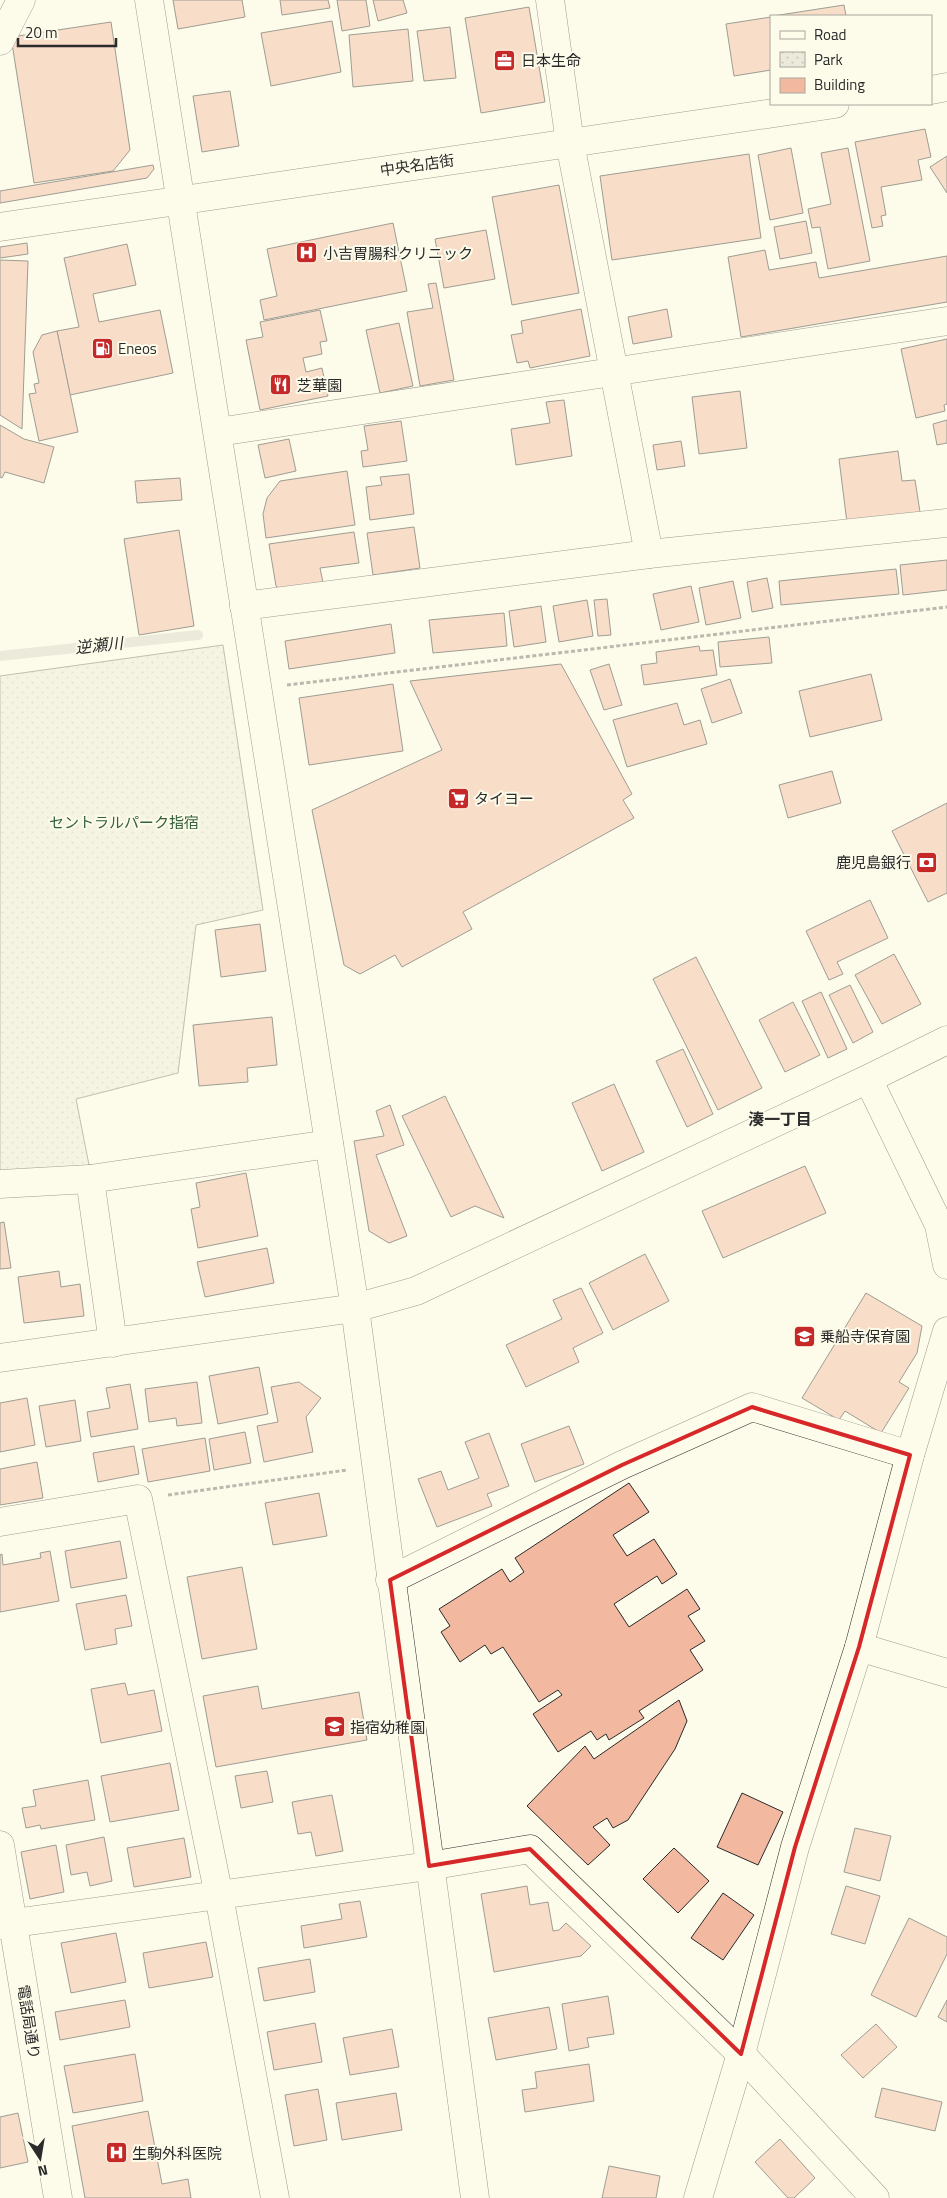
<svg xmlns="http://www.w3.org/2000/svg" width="947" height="2198" viewBox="0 0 947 2198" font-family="'Titillium Web','Noto Sans JP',sans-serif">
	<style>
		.park { fill: url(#park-dots); stroke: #74746e }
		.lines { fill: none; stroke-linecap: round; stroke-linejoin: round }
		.stream { stroke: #d8d7c9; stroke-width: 10 }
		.building { fill: #f2b8a0; stroke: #2b2b2b }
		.minor-casing { stroke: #2b2b2b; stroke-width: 29 }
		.tertiary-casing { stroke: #2b2b2b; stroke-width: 29 }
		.path { stroke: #6a6964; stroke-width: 3; stroke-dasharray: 4 2.5; stroke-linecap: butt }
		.minor { stroke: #fdfbea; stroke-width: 28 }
		.tertiary { stroke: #fdfbea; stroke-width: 28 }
		.marked { fill: none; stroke: #d62828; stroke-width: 4; stroke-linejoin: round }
		.labels { text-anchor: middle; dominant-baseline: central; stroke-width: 4; stroke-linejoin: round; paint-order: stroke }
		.poi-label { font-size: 15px; fill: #2b2b2b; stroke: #fdfbea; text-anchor: start }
		.street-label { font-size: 15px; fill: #2b2b2b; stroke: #fdfbea }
		.park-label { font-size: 15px; fill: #34623c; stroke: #fdfbea }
		.water-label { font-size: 16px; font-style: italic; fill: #2b2b2b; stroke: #fdfbea }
		.neighbourhood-label { font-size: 16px; font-weight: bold; fill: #2b2b2b; stroke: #fdfbea }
	</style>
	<defs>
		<pattern id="park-dots" width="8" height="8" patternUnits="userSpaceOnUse" patternTransform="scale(1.25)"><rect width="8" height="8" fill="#ecebdb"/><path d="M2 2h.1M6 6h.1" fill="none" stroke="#cbcabc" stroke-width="1.8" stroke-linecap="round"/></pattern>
	</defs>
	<rect width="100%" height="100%" fill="#fdfbea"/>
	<polygon class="park" points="223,645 263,910 196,925 178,1073 76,1099 90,1170 0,1175 0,676"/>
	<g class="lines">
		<polyline class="stream" points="0,656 198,635"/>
	</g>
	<g class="building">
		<polygon points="173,0 242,0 245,17 178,29"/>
		<polygon points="280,0 328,0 330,8 282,15"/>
		<polygon points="337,0 366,0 370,26 342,31"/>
		<polygon points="373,0 403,0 407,13 378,21"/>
		<polygon points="844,5 846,16 773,16"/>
		<polygon points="529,7 545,102 481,113 465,18"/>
		<polygon points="771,17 771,70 734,76 726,24"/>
		<polygon points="332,21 341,72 271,86 261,33"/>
		<polygon points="111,22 130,150 113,171 34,183 11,37"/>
		<polygon points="450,27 456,78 424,81 417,31"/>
		<polygon points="408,29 413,81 353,87 349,35"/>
		<polygon points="230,91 239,146 202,152 193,96"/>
		<polygon points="925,129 931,157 918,160 922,180 881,187 886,215 881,216 883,226 872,228 855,142"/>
		<polygon points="791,148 803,213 770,220 758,155"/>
		<polygon points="848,148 870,261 828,269 820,227 812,228 808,209 831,204 821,153"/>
		<polygon points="749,154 761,238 612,260 600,176"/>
		<polygon points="947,156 947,193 930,167"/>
		<polygon points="153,165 154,169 147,178 0,203 0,191"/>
		<polygon points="559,185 579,293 512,305 492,197"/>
		<polygon points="806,221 812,253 780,259 774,227"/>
		<polygon points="393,223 407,291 264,320 260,300 277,296 267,249"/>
		<polygon points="486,230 495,279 444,288 435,239"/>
		<polygon points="27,243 28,254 0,258 0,247"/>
		<polygon points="127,244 136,285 93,294 99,322 160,310 173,373 70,395 57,331 79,327 64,258"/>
		<polygon points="765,250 769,270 816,262 819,278 947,256 947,302 741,337 728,257"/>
		<polygon points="0,260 28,261 22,429 0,415"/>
		<polygon points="436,283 454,380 420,386 407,312 433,308 428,284"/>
		<polygon points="581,309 590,356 530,368 528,361 517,363 511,335 523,333 521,321"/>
		<polygon points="667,309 672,337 633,344 628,317"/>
		<polygon points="320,310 327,341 320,342 322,354 303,358 306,372 322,368 328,396 260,410 246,340 263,337 260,322"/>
		<polygon points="399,323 413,386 380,393 366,330"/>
		<polygon points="57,331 78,432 39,441 29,394 36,393 34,384 39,383 33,352 42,335"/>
		<polygon points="947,339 947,404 944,405 945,411 916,418 901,349"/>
		<polygon points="740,391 747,448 699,454 692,397"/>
		<polygon points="564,400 572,456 516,465 511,429 550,423 546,402"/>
		<polygon points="947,420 947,443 937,445 933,424"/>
		<polygon points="401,421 407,461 363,467 361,451 368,450 364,426"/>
		<polygon points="0,425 24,439 54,447 44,483 5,472 2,478 0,477"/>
		<polygon points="289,439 296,471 265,478 258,445"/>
		<polygon points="681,441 685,466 657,470 653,445"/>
		<polygon points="898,451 902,481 915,480 920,512 847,523 839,459"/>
		<polygon points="347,471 355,525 266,538 263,514 267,498 280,481"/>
		<polygon points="409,474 414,514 370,520 366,487 382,485 380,477"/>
		<polygon points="180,478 182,500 137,503 135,481"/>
		<polygon points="414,527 420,568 373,575 367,533"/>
		<polygon points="179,530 194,626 139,635 124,539"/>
		<polygon points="354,532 359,563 320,568 324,587 286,593 276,586 269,544"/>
		<polygon points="947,560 947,590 903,595 900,565"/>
		<polygon points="896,569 899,594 781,605 779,581"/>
		<polygon points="767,578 773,608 752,612 747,582"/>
		<polygon points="733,581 741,618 706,625 699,588"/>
		<polygon points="691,586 699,622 661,630 653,594"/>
		<polygon points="607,599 611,635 598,636 594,600"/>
		<polygon points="587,600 593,636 559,642 553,606"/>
		<polygon points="541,606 546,642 514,647 509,611"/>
		<polygon points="504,613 507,646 433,653 429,620"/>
		<polygon points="391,624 395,653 289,669 285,641"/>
		<polygon points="769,637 772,663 720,667 718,642"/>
		<polygon points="699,646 700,651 713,650 717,675 644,685 641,665 657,663 656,652"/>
		<polygon points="561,664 632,794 623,800 634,818 463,912 472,929 402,967 395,955 360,974 344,965 312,810 442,750 410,681"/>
		<polygon points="609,664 622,705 604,710 590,670"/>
		<polygon points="871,674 882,720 810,737 799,691"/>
		<polygon points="730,679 742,713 712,723 701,689"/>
		<polygon points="393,684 403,751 309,765 299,698"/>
		<polygon points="677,703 684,725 700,720 707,744 627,767 613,720"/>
		<polygon points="832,771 841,803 788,818 779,785"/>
		<polygon points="947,803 947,893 928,902 892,831"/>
		<polygon points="870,900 888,938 837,962 843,974 829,980 806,931"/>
		<polygon points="260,924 266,971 221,977 215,930"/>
		<polygon points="894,954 921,1004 882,1024 855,975"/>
		<polygon points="696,957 762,1088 718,1110 653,979"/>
		<polygon points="850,985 873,1032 853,1043 829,995"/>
		<polygon points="821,992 847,1049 828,1058 802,1001"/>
		<polygon points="793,1002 820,1055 785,1072 759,1020"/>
		<polygon points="272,1017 277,1065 247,1068 248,1082 199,1086 193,1025"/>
		<polygon points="683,1049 713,1114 687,1127 656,1061"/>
		<polygon points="614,1084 644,1152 602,1171 572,1103"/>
		<polygon points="445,1096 504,1218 475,1206 451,1217 402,1116"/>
		<polygon points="390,1105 404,1145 376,1155 407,1236 389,1243 369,1231 354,1141 384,1136 376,1111"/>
		<polygon points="805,1166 826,1213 723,1258 702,1211"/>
		<polygon points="246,1173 258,1236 198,1248 191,1209 200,1207 196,1183"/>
		<polygon points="4,1222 11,1268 0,1269 0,1223"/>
		<polygon points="267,1248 274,1283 205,1297 197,1262"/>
		<polygon points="645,1254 669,1301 613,1330 589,1283"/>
		<polygon points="59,1271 61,1287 80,1284 84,1316 24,1323 18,1277"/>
		<polygon points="581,1288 603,1333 573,1348 579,1362 526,1387 506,1345 562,1319 553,1300"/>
		<polygon points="866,1293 922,1326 917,1353 899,1382 909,1388 881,1433 845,1411 839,1420 802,1398"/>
		<polygon points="259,1367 268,1414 218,1424 209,1376"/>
		<polygon points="197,1382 202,1423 177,1426 176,1418 149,1422 145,1389"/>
		<polygon points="299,1382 321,1398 306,1417 313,1452 264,1462 257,1426 278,1422 271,1387"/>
		<polygon points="130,1384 138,1429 91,1437 87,1412 110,1408 106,1388"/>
		<polygon points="27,1398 35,1445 0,1452 0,1403"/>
		<polygon points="75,1400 81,1441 46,1447 39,1406"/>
		<polygon points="569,1426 584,1464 535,1482 521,1444"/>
		<polygon points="245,1432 251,1463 214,1470 209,1439"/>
		<polygon points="489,1433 509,1486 487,1494 492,1506 437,1527 418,1479 441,1471 448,1490 479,1478 465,1442"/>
		<polygon points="205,1438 210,1471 148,1482 142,1449"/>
		<polygon points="134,1446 139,1474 98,1482 93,1453"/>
		<polygon points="37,1462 43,1498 0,1505 0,1469"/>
		<polygon points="629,1483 649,1512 613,1535 627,1556 654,1539 677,1574 662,1584 657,1576 614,1604 629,1627 687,1589 700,1609 688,1616 705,1641 690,1650 703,1670 639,1711 644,1718 609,1740 606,1734 597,1740 591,1731 558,1752 533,1714 562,1695 558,1690 539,1702 503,1647 491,1654 485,1645 460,1662 441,1632 450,1626 439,1609 502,1569 510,1582 524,1572 515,1558"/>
		<polygon points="319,1493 327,1536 273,1545 265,1503"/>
		<polygon points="120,1541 127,1578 71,1588 65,1551"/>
		<polygon points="50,1551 59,1601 0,1612 0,1555 2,1554 3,1565 41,1558 40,1553"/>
		<polygon points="242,1567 257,1649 202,1659 187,1577"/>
		<polygon points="126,1595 132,1626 115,1629 117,1644 85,1650 76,1604"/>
		<polygon points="125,1683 128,1695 154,1690 162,1731 101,1743 91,1689"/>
		<polygon points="258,1686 262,1709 359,1692 367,1740 216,1767 203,1696"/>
		<polygon points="679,1700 687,1721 675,1749 628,1820 613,1828 607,1818 593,1827 610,1845 588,1865 527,1806 585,1746 594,1759"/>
		<polygon points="170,1763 179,1810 110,1822 101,1776"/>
		<polygon points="267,1771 273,1802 241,1808 235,1776"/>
		<polygon points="88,1780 95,1820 41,1829 40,1825 26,1828 22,1808 36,1806 33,1790"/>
		<polygon points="742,1793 783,1812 758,1865 717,1847"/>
		<polygon points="332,1795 343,1851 316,1856 311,1832 298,1834 292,1802"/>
		<polygon points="855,1828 891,1836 880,1881 844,1872"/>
		<polygon points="104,1837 112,1881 90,1886 87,1872 71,1875 66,1845"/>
		<polygon points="184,1838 191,1877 134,1887 127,1848"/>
		<polygon points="56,1845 64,1892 30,1899 21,1852"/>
		<polygon points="674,1848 709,1881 678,1913 643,1879"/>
		<polygon points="527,1886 530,1905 548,1902 553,1931 559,1930 566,1923 591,1946 581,1956 494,1972 481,1894"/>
		<polygon points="846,1886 880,1896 865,1944 831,1934"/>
		<polygon points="723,1893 754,1915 723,1960 691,1938"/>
		<polygon points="360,1901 367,1937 304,1948 301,1926 342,1919 339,1904"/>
		<polygon points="909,1918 947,1937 947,1954 916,2017 871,1995"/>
		<polygon points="116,1933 126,1982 71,1993 61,1943"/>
		<polygon points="206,1942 213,1977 149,1988 143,1953"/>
		<polygon points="310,1959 315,1992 264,2001 258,1968"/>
		<polygon points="608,1996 614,2034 587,2038 589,2047 569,2051 562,2004"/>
		<polygon points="125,2000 130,2027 60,2040 55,2012"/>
		<polygon points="947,2000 947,2022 938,2017"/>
		<polygon points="549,2007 557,2049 496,2060 488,2018"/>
		<polygon points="315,2023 322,2062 274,2070 267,2032"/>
		<polygon points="876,2024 897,2047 863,2078 841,2055"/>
		<polygon points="392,2029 399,2067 350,2075 343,2038"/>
		<polygon points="135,2054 143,2101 73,2113 64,2066"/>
		<polygon points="589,2064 594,2101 525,2112 522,2090 537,2088 535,2072"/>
		<polygon points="882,2088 942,2102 935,2131 875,2117"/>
		<polygon points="318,2089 327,2140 294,2146 285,2095"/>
		<polygon points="396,2093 402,2130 342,2140 336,2103"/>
		<polygon points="148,2111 162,2184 188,2179 191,2198 85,2198 72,2126"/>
		<polygon points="18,2113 28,2162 0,2168 0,2117"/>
		<polygon points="780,2139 815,2178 794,2198 788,2198 755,2162"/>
		<polygon points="609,2166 660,2176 656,2198 602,2198"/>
	</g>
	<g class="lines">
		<defs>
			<g id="minor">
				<polyline points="550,0 570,143 649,554"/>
				<polyline points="0,41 21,0"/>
				<polyline points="218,432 947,321"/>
				<polyline points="244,606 649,554 947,523"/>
				<polyline points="868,1079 939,1225 947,1265"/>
				<polyline points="90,1179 113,1343"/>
				<polyline points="0,1184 90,1179 329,1144"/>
				<polyline points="0,1522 138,1499 219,1896 275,2198"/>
				<polyline points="390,1580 622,1465 752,1407 910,1455"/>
				<polyline points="859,1647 947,1673"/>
				<polyline points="0,1845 58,2198"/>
				<polyline points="0,1925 429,1866 530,1849 741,2054 875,2198"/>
				<polyline points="698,2198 741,2054 795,1847 859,1647 910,1455 947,1331"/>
			</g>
			<g id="tertiary">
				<polyline points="149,0 355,1308 475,2198"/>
				<polyline points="931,90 947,87"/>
				<polyline points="0,227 835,104"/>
				<polyline points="0,1358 355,1308 416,1291 868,1079 947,1040"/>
			</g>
		</defs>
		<use href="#minor" class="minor-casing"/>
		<use href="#tertiary" class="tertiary-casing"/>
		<g class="path">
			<polyline points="287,685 947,607"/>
			<polyline points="168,1495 347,1470"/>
		</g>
		<use href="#minor" class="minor"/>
		<use href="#tertiary" class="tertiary"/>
	</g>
	<path d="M0 0H947V2198H0ZM752,1407L910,1455L859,1647L795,1847L741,2054L530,1849L429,1866L390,1580L622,1465Z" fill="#fdfbea" fill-opacity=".55" fill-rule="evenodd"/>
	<path class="marked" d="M752,1407L910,1455L859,1647L795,1847L741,2054L530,1849L429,1866L390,1580L622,1465Z"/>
	<defs>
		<symbol id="office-square" viewBox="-11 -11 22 22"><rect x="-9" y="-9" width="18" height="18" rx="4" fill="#c62828" stroke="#fdfbea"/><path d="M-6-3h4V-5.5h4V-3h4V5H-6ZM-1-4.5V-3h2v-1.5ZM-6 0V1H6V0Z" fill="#fff"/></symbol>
		<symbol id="hospital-square" viewBox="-11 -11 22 22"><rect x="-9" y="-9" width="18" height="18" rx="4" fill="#c62828" stroke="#fdfbea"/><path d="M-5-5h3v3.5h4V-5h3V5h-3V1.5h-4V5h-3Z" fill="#fff"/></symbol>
		<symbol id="fuel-square" viewBox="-11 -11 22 22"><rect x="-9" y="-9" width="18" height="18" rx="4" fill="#c62828" stroke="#fdfbea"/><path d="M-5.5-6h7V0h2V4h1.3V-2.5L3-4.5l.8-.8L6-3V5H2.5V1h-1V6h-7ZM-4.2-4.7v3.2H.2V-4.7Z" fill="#fff"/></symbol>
		<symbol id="restaurant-square" viewBox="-11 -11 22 22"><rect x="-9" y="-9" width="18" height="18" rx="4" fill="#c62828" stroke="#fdfbea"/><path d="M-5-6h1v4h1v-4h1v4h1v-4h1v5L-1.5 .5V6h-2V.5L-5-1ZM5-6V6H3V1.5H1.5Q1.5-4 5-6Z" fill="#fff"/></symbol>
		<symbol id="supermarket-square" viewBox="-11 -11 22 22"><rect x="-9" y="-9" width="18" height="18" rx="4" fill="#c62828" stroke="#fdfbea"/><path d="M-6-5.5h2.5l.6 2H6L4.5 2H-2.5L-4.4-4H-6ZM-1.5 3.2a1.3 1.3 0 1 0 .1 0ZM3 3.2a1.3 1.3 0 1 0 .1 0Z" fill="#fff"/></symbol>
		<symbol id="bank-square" viewBox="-11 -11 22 22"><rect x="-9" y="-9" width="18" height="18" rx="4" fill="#c62828" stroke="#fdfbea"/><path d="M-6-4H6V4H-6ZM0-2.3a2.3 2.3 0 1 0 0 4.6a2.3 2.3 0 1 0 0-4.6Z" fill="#fff"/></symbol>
		<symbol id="school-square" viewBox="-11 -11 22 22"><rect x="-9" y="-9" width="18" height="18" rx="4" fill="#c62828" stroke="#fdfbea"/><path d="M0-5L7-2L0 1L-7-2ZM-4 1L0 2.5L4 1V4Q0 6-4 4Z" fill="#fff"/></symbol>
	</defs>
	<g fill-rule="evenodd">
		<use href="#office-square" x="492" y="48" width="25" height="25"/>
		<use href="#hospital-square" x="294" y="240" width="25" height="25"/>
		<use href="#fuel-square" x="90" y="336" width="25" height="25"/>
		<use href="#restaurant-square" x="268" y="372" width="25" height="25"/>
		<use href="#supermarket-square" x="446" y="786" width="25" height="25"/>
		<use href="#bank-square" x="914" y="850" width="25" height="25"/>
		<use href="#school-square" x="792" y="1324" width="25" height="25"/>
		<use href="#school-square" x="322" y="1714" width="25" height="25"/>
		<use href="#hospital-square" x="104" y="2140" width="25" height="25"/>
	</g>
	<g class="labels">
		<g class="poi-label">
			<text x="521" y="60">日本生命</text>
			<text x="323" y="253">小吉胃腸科クリニック</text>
			<text x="118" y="348">Eneos</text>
			<text x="297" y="385">芝華園</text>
			<text x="474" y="798">タイヨー</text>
			<text x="911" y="862" text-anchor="end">鹿児島銀行</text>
			<text x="820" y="1336">乗船寺保育園</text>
			<text x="350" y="1727">指宿幼稚園</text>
			<text x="132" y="2153">生駒外科医院</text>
		</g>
		<g class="street-label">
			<text transform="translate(417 165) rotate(-8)">中央名店街</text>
			<text transform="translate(29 2022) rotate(81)">電話局通り</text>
		</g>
		<g class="park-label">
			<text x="124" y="822">セントラルパーク指宿</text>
		</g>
		<g class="water-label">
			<text transform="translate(99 645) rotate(-6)">逆瀬川</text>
		</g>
		<g class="neighbourhood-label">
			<text x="780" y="1119">湊一丁目</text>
		</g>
	</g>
	<rect x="770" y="15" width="162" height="90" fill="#fdfbea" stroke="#a9a89e"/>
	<rect x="780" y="31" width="25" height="8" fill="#fdfbea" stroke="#a9a89e"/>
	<text x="814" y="40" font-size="15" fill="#2b2b2b">Road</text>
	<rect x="780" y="52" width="25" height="15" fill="url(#park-dots)" stroke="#a9a89e"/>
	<text x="814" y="65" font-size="15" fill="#2b2b2b">Park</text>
	<rect x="780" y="78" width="25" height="15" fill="#f2b8a0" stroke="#a9a89e"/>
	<text x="814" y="90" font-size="15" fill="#2b2b2b">Building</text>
	<g transform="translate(40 2158) rotate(168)" stroke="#fdfbea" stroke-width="4" paint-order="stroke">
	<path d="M0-4L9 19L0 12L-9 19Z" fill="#2b2b2b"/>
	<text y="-8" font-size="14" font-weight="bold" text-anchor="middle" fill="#2b2b2b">N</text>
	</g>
	<path d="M18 38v8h98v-8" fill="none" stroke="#2b2b2b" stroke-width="2.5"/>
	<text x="25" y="38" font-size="15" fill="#2b2b2b" stroke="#fdfbea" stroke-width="4" paint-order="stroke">20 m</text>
</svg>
